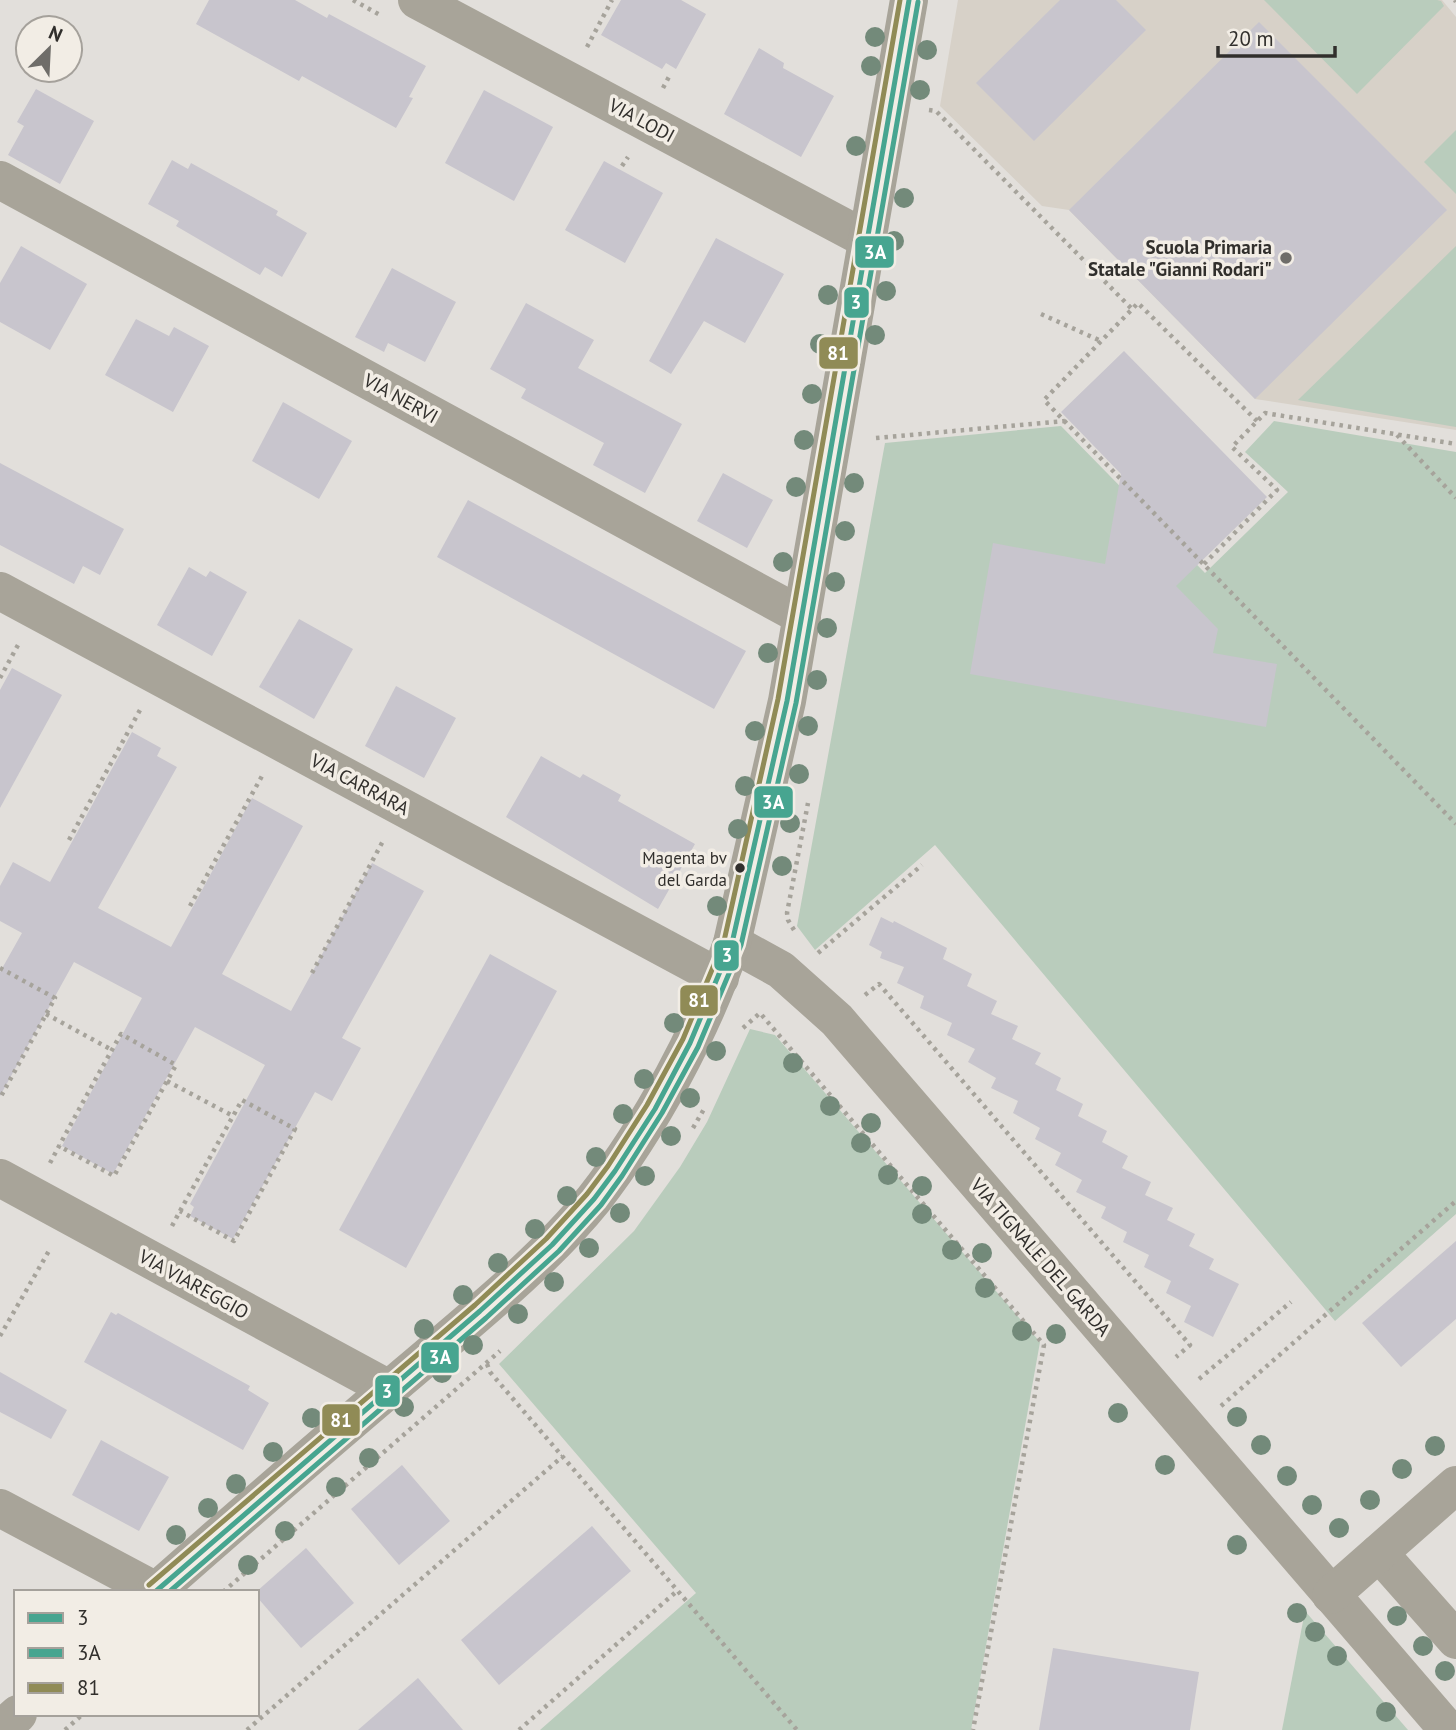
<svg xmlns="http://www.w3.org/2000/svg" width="1456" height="1730" viewBox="0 0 1456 1730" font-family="'PT Sans',sans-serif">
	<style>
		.built { fill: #d7d1c8 }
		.green { fill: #b9ccbc }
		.building { fill: #c8c5cd }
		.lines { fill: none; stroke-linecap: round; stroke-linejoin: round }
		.path { stroke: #a6a39b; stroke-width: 4.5; stroke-dasharray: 3.5 5; stroke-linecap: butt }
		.minor { stroke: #a8a499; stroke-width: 38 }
		.bus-1-casing { stroke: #f2ede5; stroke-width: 10 }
		.bus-2-casing { stroke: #f2ede5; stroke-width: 10 }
		.bus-3-casing { stroke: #f2ede5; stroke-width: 10 }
		.bus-1 { stroke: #47a590; stroke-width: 5 }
		.bus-2 { stroke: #47a590; stroke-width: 5 }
		.bus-3 { stroke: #908b56; stroke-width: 5 }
		.tree { fill: #738a7a }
		.poi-dot { fill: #6f6d69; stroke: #f2ede5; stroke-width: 2.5 }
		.bus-dot { fill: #312f2c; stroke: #f2ede5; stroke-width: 2.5 }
		.labels { text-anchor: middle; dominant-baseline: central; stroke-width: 7; stroke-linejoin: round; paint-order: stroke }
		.bus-label { font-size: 17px; fill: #312f2c; stroke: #f2ede5; text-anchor: end }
		.street-label { font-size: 19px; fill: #312f2c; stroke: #f2ede5 }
		.poi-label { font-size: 19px; font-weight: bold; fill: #312f2c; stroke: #f2ede5; text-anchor: end }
		.line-badge { stroke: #f2ede5; stroke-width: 2.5 }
		.badge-label { font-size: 19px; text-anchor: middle; font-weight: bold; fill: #fff }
	</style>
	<rect width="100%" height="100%" fill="#e2dfdb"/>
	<polygon class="built" points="958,0 1442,0 1456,17 1456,430 1255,399 1069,210 1042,206 940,106"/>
	<g class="green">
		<polygon points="1264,0 1437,0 1441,1 1444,6 1357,94"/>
		<polygon points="1456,130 1456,194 1424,162"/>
		<polygon points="1456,246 1456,427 1298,400"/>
		<polygon points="1274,421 1456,452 1456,1214 1335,1321 935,845 815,950 797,926 885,443 1061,426 1205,573 1288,492 1245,452"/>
		<polygon points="750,1029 775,1035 1040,1342 971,1730 540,1730 696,1593 499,1364 634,1231 680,1167 707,1122"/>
		<polygon points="1305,1611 1408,1730 1282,1730"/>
	</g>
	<g class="building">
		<polygon points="209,0 295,0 327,18 329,14 426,66 409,97 413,98 396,128 302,76 299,81 196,24"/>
		<polygon points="621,0 681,0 706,14 676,69 666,63 662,69 601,35"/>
		<polygon points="1060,0 1116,0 1146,30 1034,141 976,83"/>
		<polygon points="1259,22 1447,210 1255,399 1069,210"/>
		<polygon points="759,48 784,63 783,68 834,96 801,157 724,114"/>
		<polygon points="36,89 94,121 60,184 8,155 24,126 17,122"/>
		<polygon points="484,90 553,127 514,201 445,163"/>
		<polygon points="172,160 188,169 191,163 278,211 276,215 307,233 282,277 265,267 260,275 176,226 179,221 148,204"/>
		<polygon points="604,161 663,193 625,263 565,230"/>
		<polygon points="716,238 784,274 745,343 704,321 671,374 649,361"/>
		<polygon points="21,246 87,284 50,350 0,322 0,283"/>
		<polygon points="392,268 456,302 425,362 388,343 384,352 355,337"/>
		<polygon points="526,303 594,340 578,368 682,424 645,493 593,465 604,443 521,398 526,389 490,369"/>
		<polygon points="136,319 169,336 174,327 209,346 173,412 105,375"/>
		<polygon points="1124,351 1267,497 1176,586 1218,629 1213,653 1277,664 1266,727 970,674 993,543 1105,564 1121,474 1061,412"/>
		<polygon points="283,402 352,441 319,499 252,461"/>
		<polygon points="0,463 124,529 100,575 83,566 74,584 0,545"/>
		<polygon points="723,473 773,500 747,548 697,521"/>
		<polygon points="468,500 746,651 714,709 437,557"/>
		<polygon points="189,567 206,577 210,571 247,592 212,656 157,625"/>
		<polygon points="299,619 353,649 314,719 259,687"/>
		<polygon points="12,668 62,695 0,808 0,690"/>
		<polygon points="396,686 456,718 424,778 365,746"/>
		<polygon points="132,732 161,748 157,756 177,767 98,908 171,947 252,798 303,826 222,974 291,1011 372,863 424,891 342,1038 361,1048 332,1101 315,1092 233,1239 190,1216 194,1207 190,1204 265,1065 195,1027 113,1174 62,1146 142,998 74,962 0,1096 0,972 22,933 0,921 0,886 13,862 50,882"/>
		<polygon points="541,756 580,778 583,774 621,795 618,801 695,844 658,909 506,817"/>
		<polygon points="881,917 893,923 894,921 947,948 943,959 972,974 967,986 997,1001 991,1014 1018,1026 1012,1039 1041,1053 1035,1064 1061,1078 1056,1090 1083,1104 1078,1116 1107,1131 1102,1142 1128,1156 1122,1168 1151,1182 1145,1195 1173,1208 1167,1220 1195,1234 1189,1246 1214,1259 1209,1269 1239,1284 1213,1337 1184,1322 1191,1306 1166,1293 1171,1281 1144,1267 1149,1255 1123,1242 1127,1232 1101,1218 1106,1207 1076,1192 1082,1180 1055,1165 1061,1153 1035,1139 1040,1128 1013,1113 1018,1101 991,1088 996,1078 968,1062 975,1049 947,1035 952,1023 920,1008 924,996 897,983 904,967 880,958 882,952 869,945"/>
		<polygon points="490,954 557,991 406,1268 339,1230"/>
		<polygon points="1456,1241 1456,1319 1401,1367 1362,1323"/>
		<polygon points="111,1312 116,1315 118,1313 219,1369 250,1386 248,1390 269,1403 243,1450 84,1362"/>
		<polygon points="0,1372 67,1410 51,1439 0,1412"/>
		<polygon points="101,1440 169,1477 139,1531 72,1495"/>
		<polygon points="402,1465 450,1521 399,1565 351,1509"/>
		<polygon points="592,1526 631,1571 499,1685 461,1640"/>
		<polygon points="306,1548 354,1603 301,1648 257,1597 256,1592"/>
		<polygon points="1053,1648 1199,1672 1190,1730 1039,1730"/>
		<polygon points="418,1678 463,1730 358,1730"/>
	</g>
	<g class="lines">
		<g class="path">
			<polyline points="353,0 380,15"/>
			<polyline points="1455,0 1456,2"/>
			<polyline points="587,47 612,0"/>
			<polyline points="663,88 671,73"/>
			<polyline points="929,110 936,111 1132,309"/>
			<polyline points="622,166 628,157"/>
			<polyline points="1041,314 1101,341"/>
			<polyline points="1257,421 1138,303 1044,400 1456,824"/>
			<polyline points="1397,435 1456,498"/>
			<polyline points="876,438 1065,421"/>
			<polyline points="1204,564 1277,490 1232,447 1265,413 1456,444"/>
			<polyline points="0,678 18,645"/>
			<polyline points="69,840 140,710"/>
			<polyline points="190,906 262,776"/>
			<polyline points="794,930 788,920 787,913 808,803"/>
			<polyline points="818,953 922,865"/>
			<polyline points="0,968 55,998 0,1098"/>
			<polyline points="312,973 383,841"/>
			<polyline points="865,995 879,984 1190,1345 1176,1357"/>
			<polyline points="46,1014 112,1050"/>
			<polyline points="743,1028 760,1013 1044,1345 973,1730"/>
			<polyline points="167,1081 233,1116"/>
			<polyline points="693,1128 704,1109"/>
			<path d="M50,1163C73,1120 97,1076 121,1034L176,1065L114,1176L59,1146"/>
			<polyline points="172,1226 180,1211 242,1100 295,1129 234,1241 180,1211"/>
			<polyline points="0,1336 50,1249"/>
			<polyline points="487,1364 490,1372 797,1730"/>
			<polyline points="1199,1379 1291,1302"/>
			<polyline points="1221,1406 1456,1201"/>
			<polyline points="223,1592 500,1351"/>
			<polyline points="65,1730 83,1714"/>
			<polyline points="247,1730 563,1456"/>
			<polyline points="519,1730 677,1591"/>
		</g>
		<g class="minor">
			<polyline points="417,0 866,239"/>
			<polyline points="0,180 802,616"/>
			<polyline points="0,591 720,978"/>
			<polyline points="732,943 781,970 837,1020 1448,1730"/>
			<polyline points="0,1178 389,1389"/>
			<polyline points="0,1508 156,1591"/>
			<polyline points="1379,1553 1456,1640"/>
			<path d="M155,1592C239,1518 323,1445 408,1373C469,1321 544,1261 594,1199C650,1127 703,1029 732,943L787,701L909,0"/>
			<polyline points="1331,1595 1456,1485"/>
			<polyline points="0,1730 18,1714"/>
		</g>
		<defs>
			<polyline id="bus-1" points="155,1592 480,1311 552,1245 594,1199 615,1171 655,1109 690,1043 732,943 787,701 909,0"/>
			<polyline id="bus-2" points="169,1592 486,1318 559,1251 601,1205 622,1176 662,1113 698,1047 741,945 796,703 918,2"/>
			<polyline id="bus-3" points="149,1585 475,1305 546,1239 587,1194 608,1166 647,1105 683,1039 724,941 778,699 900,0"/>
		</defs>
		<use href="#bus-1" class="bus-1-casing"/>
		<use href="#bus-2" class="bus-2-casing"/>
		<use href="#bus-3" class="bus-3-casing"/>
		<use href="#bus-1" class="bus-1"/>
		<use href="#bus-2" class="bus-2"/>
		<use href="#bus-3" class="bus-3"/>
	</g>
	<g class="tree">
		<circle cx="875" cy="37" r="10"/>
		<circle cx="927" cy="50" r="10"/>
		<circle cx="871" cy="66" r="10"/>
		<circle cx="920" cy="90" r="10"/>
		<circle cx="856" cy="146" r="10"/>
		<circle cx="904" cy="198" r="10"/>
		<circle cx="894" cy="241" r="10"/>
		<circle cx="886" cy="291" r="10"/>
		<circle cx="828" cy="295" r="10"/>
		<circle cx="875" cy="335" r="10"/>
		<circle cx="820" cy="344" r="10"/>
		<circle cx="812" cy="394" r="10"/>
		<circle cx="804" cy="440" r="10"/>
		<circle cx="854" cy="483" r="10"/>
		<circle cx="796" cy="487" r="10"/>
		<circle cx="845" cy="531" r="10"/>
		<circle cx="783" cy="562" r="10"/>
		<circle cx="835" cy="582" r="10"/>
		<circle cx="827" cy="628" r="10"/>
		<circle cx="768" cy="653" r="10"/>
		<circle cx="817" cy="680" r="10"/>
		<circle cx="808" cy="726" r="10"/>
		<circle cx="755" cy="731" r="10"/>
		<circle cx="799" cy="774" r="10"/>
		<circle cx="745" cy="786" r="10"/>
		<circle cx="790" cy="823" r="10"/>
		<circle cx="738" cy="829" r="10"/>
		<circle cx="782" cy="866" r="10"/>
		<circle cx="717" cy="906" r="10"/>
		<circle cx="674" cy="1023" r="10"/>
		<circle cx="716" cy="1051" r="10"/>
		<circle cx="793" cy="1063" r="10"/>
		<circle cx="644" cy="1079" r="10"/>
		<circle cx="690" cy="1098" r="10"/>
		<circle cx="830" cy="1106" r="10"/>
		<circle cx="623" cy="1114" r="10"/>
		<circle cx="871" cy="1123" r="10"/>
		<circle cx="671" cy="1136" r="10"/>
		<circle cx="861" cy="1143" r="10"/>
		<circle cx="596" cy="1157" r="10"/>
		<circle cx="888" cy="1175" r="10"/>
		<circle cx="645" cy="1176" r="10"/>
		<circle cx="922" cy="1186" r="10"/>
		<circle cx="567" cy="1196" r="10"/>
		<circle cx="620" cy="1213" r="10"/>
		<circle cx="922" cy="1214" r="10"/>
		<circle cx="535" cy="1229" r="10"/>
		<circle cx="589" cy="1248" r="10"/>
		<circle cx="952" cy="1250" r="10"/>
		<circle cx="982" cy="1253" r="10"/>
		<circle cx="498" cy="1263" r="10"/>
		<circle cx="554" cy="1282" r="10"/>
		<circle cx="985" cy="1288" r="10"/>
		<circle cx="463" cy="1295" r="10"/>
		<circle cx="518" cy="1314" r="10"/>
		<circle cx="424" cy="1329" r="10"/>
		<circle cx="1022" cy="1331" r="10"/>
		<circle cx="1056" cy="1334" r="10"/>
		<circle cx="473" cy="1345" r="10"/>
		<circle cx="442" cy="1373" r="10"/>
		<circle cx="404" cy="1407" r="10"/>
		<circle cx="1118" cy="1413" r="10"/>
		<circle cx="1237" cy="1417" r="10"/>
		<circle cx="312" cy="1418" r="10"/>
		<circle cx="1261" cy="1445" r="10"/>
		<circle cx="1435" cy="1446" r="10"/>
		<circle cx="273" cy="1452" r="10"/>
		<circle cx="369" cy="1458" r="10"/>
		<circle cx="1165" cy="1465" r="10"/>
		<circle cx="1402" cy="1469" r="10"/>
		<circle cx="1287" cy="1476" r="10"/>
		<circle cx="236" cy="1484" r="10"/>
		<circle cx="336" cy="1487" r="10"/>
		<circle cx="1370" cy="1500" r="10"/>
		<circle cx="1312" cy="1505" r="10"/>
		<circle cx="208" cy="1508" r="10"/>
		<circle cx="1339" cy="1528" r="10"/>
		<circle cx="285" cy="1531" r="10"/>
		<circle cx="176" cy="1535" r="10"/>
		<circle cx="1237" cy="1545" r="10"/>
		<circle cx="248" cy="1565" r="10"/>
		<circle cx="1297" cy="1613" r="10"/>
		<circle cx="1397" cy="1616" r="10"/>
		<circle cx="1315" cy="1632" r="10"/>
		<circle cx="1423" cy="1646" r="10"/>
		<circle cx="1337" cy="1656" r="10"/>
		<circle cx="1445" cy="1671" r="10"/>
		<circle cx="1386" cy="1712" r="10"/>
	</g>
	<circle class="poi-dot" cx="1286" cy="258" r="7"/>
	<circle class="bus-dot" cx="740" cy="868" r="6"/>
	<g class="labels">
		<g class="bus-label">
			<text x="727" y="858">Magenta bv<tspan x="727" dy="22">del Garda</tspan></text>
		</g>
		<g class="street-label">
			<text transform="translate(642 120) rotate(28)">VIA LODI</text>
			<text transform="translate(401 398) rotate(29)">VIA NERVI</text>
			<text transform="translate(360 784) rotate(28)">VIA CARRARA</text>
			<text transform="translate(1041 1257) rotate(49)">VIA TIGNALE DEL GARDA</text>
			<text transform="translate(194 1284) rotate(29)">VIA VIAREGGIO</text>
		</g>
		<g class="poi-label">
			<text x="1272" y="247">Scuola Primaria<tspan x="1272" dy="22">Statale "Gianni Rodari"</tspan></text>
		</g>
	</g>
	<g class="line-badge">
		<rect x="854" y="235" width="41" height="34" rx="7" fill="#47a590"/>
		<rect x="843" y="286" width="27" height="33" rx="7" fill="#47a590"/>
		<rect x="818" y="336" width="41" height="34" rx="7" fill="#908b56"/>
		<rect x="753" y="785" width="41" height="34" rx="7" fill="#47a590"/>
		<rect x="713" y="939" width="27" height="33" rx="7" fill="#47a590"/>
		<rect x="679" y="984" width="40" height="33" rx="7" fill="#908b56"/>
		<rect x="420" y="1341" width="40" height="33" rx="7" fill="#47a590"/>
		<rect x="374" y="1374" width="27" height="34" rx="7" fill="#47a590"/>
		<rect x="321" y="1403" width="40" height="34" rx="7" fill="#908b56"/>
	</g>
	<g class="badge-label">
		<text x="875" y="259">3A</text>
		<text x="856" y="309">3</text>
		<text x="838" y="360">81</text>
		<text x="773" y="809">3A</text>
		<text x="727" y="962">3</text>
		<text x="699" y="1007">81</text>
		<text x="440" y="1364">3A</text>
		<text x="387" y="1398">3</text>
		<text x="341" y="1427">81</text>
	</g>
	<rect x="14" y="1590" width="245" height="126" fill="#f2ede5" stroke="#a5a19b" stroke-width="2"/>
	<rect x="28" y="1613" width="35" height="10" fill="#47a590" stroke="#a5a19b" stroke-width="2"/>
	<text x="77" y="1625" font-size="21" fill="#312f2c">3</text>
	<rect x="28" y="1648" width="35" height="10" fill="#47a590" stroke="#a5a19b" stroke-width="2"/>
	<text x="77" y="1660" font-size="21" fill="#312f2c">3A</text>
	<rect x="28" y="1683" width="35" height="10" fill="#908b56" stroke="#a5a19b" stroke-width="2"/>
	<text x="77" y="1695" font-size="21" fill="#312f2c">81</text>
	<g transform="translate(49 49) rotate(24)"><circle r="33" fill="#f2ede5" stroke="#a5a19b" stroke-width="2"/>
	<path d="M0-5L12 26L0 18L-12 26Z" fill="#6f6d69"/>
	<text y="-10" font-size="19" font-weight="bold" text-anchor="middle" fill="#312f2c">N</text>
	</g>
	<path d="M1218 46v10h117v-10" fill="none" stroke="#312f2c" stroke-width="3.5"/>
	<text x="1228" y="46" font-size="21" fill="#312f2c" stroke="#f2ede5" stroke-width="5" paint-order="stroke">20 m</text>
</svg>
